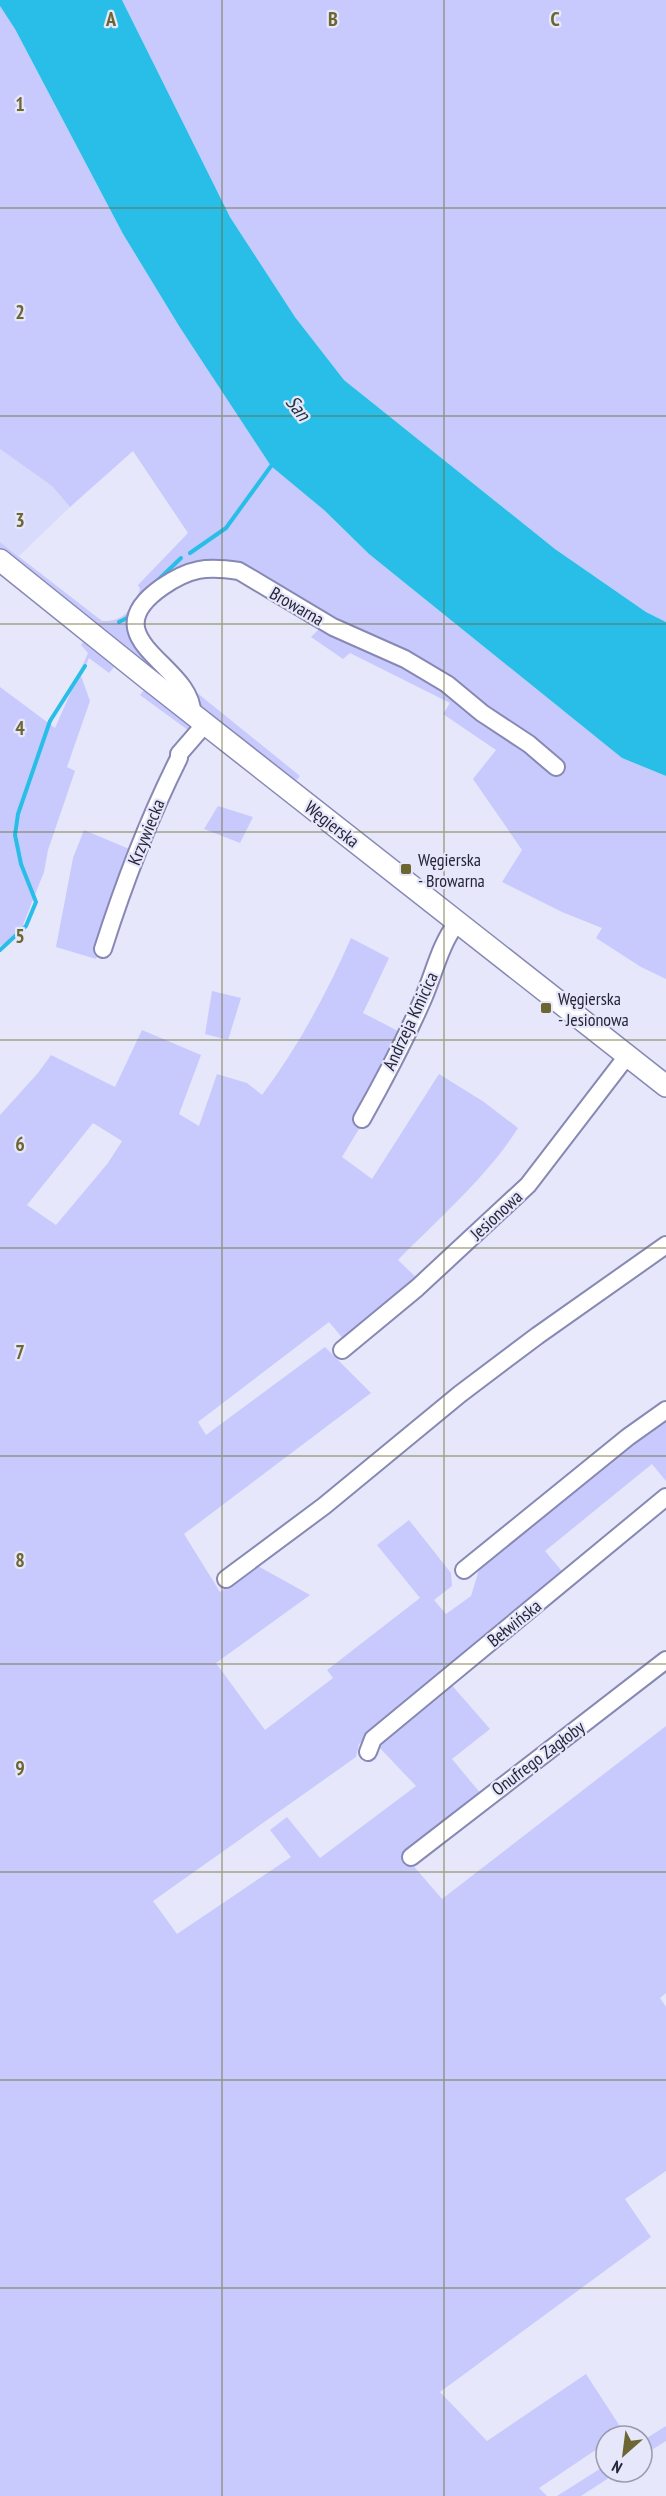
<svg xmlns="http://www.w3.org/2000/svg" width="666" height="2496" viewBox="0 0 666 2496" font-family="'PT Sans Narrow',sans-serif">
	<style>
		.built { fill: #d9dbfc }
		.green { fill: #c8cafe; fill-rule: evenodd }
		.water { fill: #28bee8 }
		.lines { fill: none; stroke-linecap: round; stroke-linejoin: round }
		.stream { stroke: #28bee8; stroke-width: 4 }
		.minor-casing { stroke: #8788b4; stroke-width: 20 }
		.major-casing { stroke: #8788b4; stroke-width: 24 }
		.minor { stroke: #fff; stroke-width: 16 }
		.major { stroke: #fff; stroke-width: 21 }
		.grid { fill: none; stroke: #6c6632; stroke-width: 1.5; stroke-opacity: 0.55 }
		.poi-dot { fill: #6c6632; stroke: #e6e7fa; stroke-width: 2 }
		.labels { text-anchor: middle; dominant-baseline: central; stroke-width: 4.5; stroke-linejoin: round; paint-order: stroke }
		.street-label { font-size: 18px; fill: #262638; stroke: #e6e7fa }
		.poi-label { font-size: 18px; fill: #262638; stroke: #e6e7fa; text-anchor: start }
		.water-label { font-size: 20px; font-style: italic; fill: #1e353d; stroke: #e6e7fa }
		.grid-label { font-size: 20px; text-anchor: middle; font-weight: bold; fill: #6c6632; stroke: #e6e7fa; stroke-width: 4.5; stroke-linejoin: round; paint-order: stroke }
	</style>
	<rect width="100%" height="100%" fill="#e6e7fa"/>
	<polygon class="built" points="0,449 52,486 70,507 19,556 0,542"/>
	<g class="green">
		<polygon points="122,0 666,0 666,622 646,612 555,549 344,380 295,317 230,217"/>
		<path d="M0,6L15,29L123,234L179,326L218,382L324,510L369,554L622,758L666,776V979L641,967L596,938L602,928L562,912L502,882L522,850L473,779L496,750L443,714L450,703L350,653L343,659L311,637L322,626L431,666L310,604L205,562C168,566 154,590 132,616L179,689L150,671L0,549V542L102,621C124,622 133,609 140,589L138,585L188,533L133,451L70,507L52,486L0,449Z"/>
		<polygon points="83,642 114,667 109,673 89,658 81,676 90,701 67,767 75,771 48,850 44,872 19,935 0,946 0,687 55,728 88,653 81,645"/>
		<polygon points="175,675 300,776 294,783 203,712"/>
		<polygon points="144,690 193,729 192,733 140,695"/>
		<polygon points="218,806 253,817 240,843 204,829"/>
		<polygon points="84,830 134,851 96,959 56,947 73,858"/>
		<path d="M351,938L389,958L363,1013L402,1033L362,1124L342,1157L372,1179L439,1074L484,1102L518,1128C487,1177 439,1218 398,1260L420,1281L346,1342L329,1322L198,1422L206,1435L325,1347L371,1393L184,1534L220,1592L256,1565L310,1595L216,1663L265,1730L333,1678L327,1670L420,1598L377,1545L409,1520L451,1573L452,1586L434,1600L446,1614L471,1596L481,1563L666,1418V1481L652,1464L545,1551L566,1576L359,1744L356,1757L153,1901L177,1934L291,1857L270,1830L287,1817L320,1858L416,1786L376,1744L449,1682L490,1729L452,1759L482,1795L404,1855L442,1899L666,1726V1993L660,1998L666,2007V2171L625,2199L651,2237L440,2392L487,2441L586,2374L623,2431L616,2436H606V2443L539,2488L547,2496H0V1115L38,1073L51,1055L115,1087L142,1030L201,1055L179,1114L199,1126L217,1074L247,1083L262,1095C298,1047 327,993 351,938ZM93,1123L122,1141L108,1163L56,1225L27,1205Z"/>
		<polygon points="212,991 241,998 228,1040 205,1034"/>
		<polygon points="666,2426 666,2441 642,2456 642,2441"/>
		<polygon points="606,2465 606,2472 618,2472 581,2496 557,2496"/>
	</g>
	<polygon class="water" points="0,0 122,0 230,217 295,317 344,380 555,549 646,612 666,622 666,776 622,758 369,554 324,510 271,466 179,326 123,234 15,29 0,6"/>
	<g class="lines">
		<g class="stream">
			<polyline points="190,553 226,528 274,462"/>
			<polyline points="156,582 181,558"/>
			<polyline points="119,622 127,618 132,611"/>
			<polyline points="0,950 26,926 36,902 21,864 15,835 18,814 50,721 85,666"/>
		</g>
		<defs>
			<g id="minor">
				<path d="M192,713C193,665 88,639 162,587C190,568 206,566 239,571L333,627L405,659L447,684L482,713L529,744L556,767"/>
				<path d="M103,949C124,883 148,820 179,758V754L205,724"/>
				<path d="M362,1119C384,1080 405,1040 423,999C434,974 440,944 457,923"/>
				<polyline points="342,1350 417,1288 528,1185 627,1056"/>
				<polyline points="464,1570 628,1437 666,1410"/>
				<polyline points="226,1579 324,1506 460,1394 537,1336 666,1245"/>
				<polyline points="368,1752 373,1739 666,1497"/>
				<polyline points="411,1857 666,1660"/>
			</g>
			<polyline id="major" points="0,560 148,679 666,1086"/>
		</defs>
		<use href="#minor" class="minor-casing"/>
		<use href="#major" class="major-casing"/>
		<use href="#minor" class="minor"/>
		<use href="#major" class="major"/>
	</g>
	<path class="grid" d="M222,0V2496M444,0V2496M0,208H666M0,416H666M0,624H666M0,832H666M0,1040H666M0,1248H666M0,1456H666M0,1664H666M0,1872H666M0,2080H666M0,2288H666"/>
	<g class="poi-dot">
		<rect x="400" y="863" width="12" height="12" rx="3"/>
		<rect x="540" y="1002" width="12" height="12" rx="3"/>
	</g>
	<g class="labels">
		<g class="street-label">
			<text transform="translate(297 606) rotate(30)">Browarna</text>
			<text transform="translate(332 824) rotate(38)">Węgierska</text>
			<text transform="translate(146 832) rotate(-68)">Krzywiecka</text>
			<text transform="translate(410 1021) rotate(-65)">Andrzeja Kmicica</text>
			<text transform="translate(496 1215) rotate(-43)">Jesionowa</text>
			<text transform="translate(514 1623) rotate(-39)">Bełwińska</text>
			<text transform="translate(538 1758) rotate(-37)">Onufrego Zagłoby</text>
		</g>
		<g class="poi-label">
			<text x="418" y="859">Węgierska<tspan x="418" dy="21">- Browarna</tspan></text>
			<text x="558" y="998">Węgierska<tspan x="558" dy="21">- Jesionowa</tspan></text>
		</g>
		<g class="water-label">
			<text transform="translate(298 408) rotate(52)">San</text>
		</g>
	</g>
	<g class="grid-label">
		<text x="111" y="26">A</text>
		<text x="333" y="26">B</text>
		<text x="555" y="26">C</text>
		<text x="20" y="111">1</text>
		<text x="20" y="319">2</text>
		<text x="20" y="527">3</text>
		<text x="20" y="735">4</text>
		<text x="20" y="943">5</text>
		<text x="20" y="1151">6</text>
		<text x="20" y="1359">7</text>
		<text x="20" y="1567">8</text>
		<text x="20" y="1775">9</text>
	</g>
	<g transform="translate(624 2454) rotate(208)"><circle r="28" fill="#e6e7fa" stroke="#999aac" stroke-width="1.5"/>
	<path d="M0-4.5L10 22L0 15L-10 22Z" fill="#6c6632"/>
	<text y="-9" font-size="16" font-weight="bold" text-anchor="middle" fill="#262638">N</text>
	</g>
</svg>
